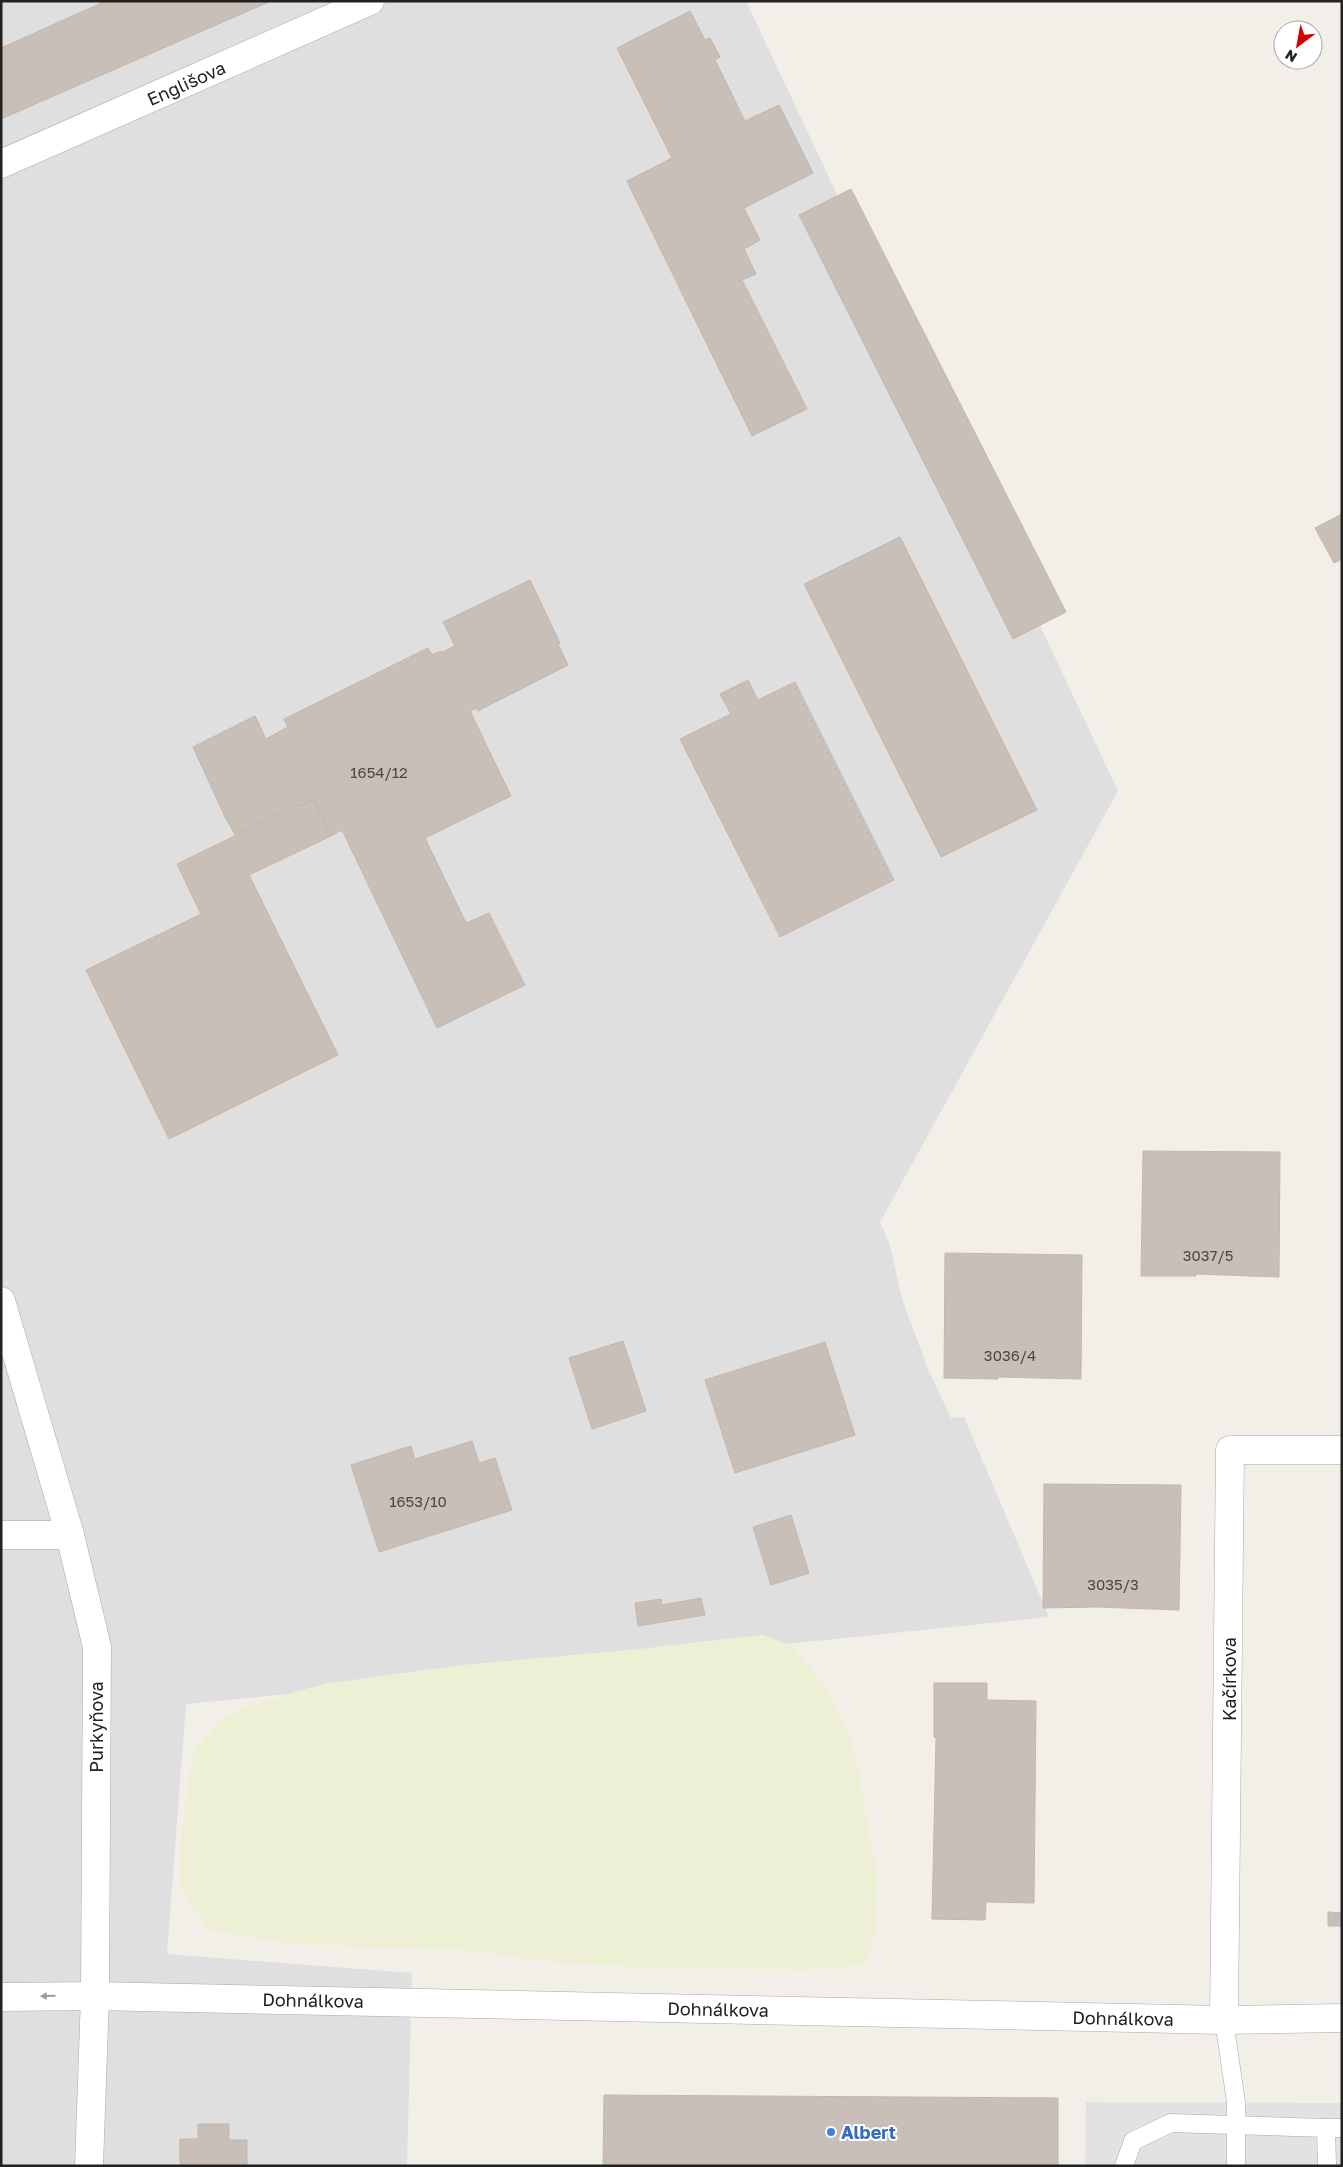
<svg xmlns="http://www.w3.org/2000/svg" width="1343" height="2167" viewBox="0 0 1343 2167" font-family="'Golos Text',sans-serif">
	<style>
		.residential { fill: #e0dfdf }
		.farmland { fill: #eef0d5 }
		.parking { fill: #e2e2e2 }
		.building { fill: #c7bfb8; stroke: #c4b6ab }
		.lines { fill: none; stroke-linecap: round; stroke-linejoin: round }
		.lane-casing { stroke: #a9a9a9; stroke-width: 19 }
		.street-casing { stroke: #a9a9a9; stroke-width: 29 }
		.lane { stroke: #fff; stroke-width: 18 }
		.street { stroke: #fff; stroke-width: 28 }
		.oneway { fill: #9c9c9c }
		.shop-dot { fill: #3f7fe0; stroke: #fff; stroke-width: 2 }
		.labels { text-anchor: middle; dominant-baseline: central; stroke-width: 4; stroke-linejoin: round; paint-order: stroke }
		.number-label { font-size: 15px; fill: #4b4948 }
		.street-label { font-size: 18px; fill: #222; stroke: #fff }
		.shop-label { font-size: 18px; font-weight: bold; fill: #366cbe; stroke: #fff; text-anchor: start }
	</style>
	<rect width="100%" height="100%" fill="#f2efe9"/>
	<polygon class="residential" points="1,1 746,1 1118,791 880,1222 890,1245 902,1299 928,1369 951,1418 964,1417 1049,1617 786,1644 763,1635 633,1650 464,1665 325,1684 288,1694 186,1704 167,1954 412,1973 407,2166 1,2166"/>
	<polygon class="farmland" points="763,1635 792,1646 827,1688 854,1747 877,1875 876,1932 865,1964 809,1970 664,1969 539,1961 480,1951 292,1944 206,1929 179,1885 182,1826 193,1751 223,1718 247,1706 325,1684 464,1665 633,1650"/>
	<polygon class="parking" points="1086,2102 1342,2103 1342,2166 1085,2166"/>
	<g class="building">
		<polygon points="106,1 271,1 1,119 1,48"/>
		<polygon points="690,11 705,40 710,38 720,57 715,60 745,121 779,105 813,173 744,208 760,240 744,249 756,274 742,280 807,409 752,436 627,181 672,158 617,48"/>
		<polygon points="851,189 1066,612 1013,639 799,215"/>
		<polygon points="1342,514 1342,559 1334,563 1315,528"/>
		<polygon points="900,537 1037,810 941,857 804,584"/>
		<polygon points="530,580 560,643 558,644 568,665 478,711 477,708 470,711 511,796 425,838 466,923 489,913 525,985 437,1028 342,830 331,836 313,800 299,806 298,805 236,836 225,817 193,747 255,716 266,739 288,727 284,719 428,648 432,655 441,651 441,653 455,646 443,622"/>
		<polygon points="748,680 758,700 795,682 894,880 780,937 680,739 731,714 720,694"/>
		<polygon points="313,800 331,836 249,875 338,1055 169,1139 86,970 201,914 177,864 298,805 299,806"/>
		<polygon points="1143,1151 1280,1152 1279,1277 1196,1274 1196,1276 1141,1276"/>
		<polygon points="945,1253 1082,1255 1081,1379 998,1377 998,1379 944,1378"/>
		<polygon points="623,1341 646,1411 592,1429 569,1358"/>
		<polygon points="825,1342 855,1435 735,1473 705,1380"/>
		<polygon points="472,1441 479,1463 495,1458 512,1510 379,1552 351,1465 411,1446 415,1459"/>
		<polygon points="1044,1484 1181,1485 1179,1610 1097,1607 1043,1608"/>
		<polygon points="791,1515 809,1573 771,1585 753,1527"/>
		<polygon points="701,1598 705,1615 638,1626 635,1603 661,1599 662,1605"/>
		<polygon points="934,1683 987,1683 987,1700 1036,1701 1034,1903 986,1902 985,1920 932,1919 936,1738 934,1737"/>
		<polygon points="1328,1912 1342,1913 1342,1926 1328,1926"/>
		<polygon points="604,2095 1058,2098 1058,2166 603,2166"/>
		<polygon points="198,2124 229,2124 229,2140 247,2140 247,2166 180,2166 180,2139 198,2139"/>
	</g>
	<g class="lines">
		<defs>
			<g id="lane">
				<polyline points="1224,2020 1236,2102 1236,2166"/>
				<polyline points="1124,2166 1133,2141 1171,2123 1326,2128"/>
				<polyline points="1327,2166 1326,2128 1342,2128"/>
			</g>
			<g id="street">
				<polyline points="1,164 370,1"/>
				<polyline points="1,1301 70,1535 97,1647 95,1996 89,2166"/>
				<polyline points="1,1535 70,1535"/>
				<polyline points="1,1997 95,1996 1224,2020 1342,2018"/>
				<polyline points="1224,2020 1230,1450 1342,1450"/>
			</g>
		</defs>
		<use href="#lane" class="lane-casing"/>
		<use href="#street" class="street-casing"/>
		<use href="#lane" class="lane"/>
		<use href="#street" class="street"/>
	</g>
	<defs><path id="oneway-solid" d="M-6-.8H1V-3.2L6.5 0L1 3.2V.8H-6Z" transform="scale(1.25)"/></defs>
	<use class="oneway" href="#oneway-solid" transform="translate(48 1996) rotate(179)"/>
	<circle class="shop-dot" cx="831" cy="2132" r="5"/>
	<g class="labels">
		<g class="number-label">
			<text x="379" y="772">1654/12</text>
			<text x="1208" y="1255">3037/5</text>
			<text x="1010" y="1355">3036/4</text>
			<text x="418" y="1501">1653/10</text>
			<text x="1113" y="1584">3035/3</text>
		</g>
		<g class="street-label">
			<text transform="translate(186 83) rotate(-24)">Englišova</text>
			<text transform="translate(1229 1679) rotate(-90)">Kačírkova</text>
			<text transform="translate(96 1727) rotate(-90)">Purkyňova</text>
			<text transform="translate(313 2000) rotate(1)">Dohnálkova</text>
			<text transform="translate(718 2009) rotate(1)">Dohnálkova</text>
			<text transform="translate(1123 2018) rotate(1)">Dohnálkova</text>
		</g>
		<g class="shop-label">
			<text x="841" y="2132">Albert</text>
		</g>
	</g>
	<rect width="1343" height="2167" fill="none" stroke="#222222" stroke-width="5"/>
	<g transform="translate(1298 45) rotate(212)"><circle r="24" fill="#ffffff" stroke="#a7a7a7"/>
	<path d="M0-4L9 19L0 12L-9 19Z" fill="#d40000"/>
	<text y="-8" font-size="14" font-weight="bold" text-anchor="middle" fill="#222222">N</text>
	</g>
</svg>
